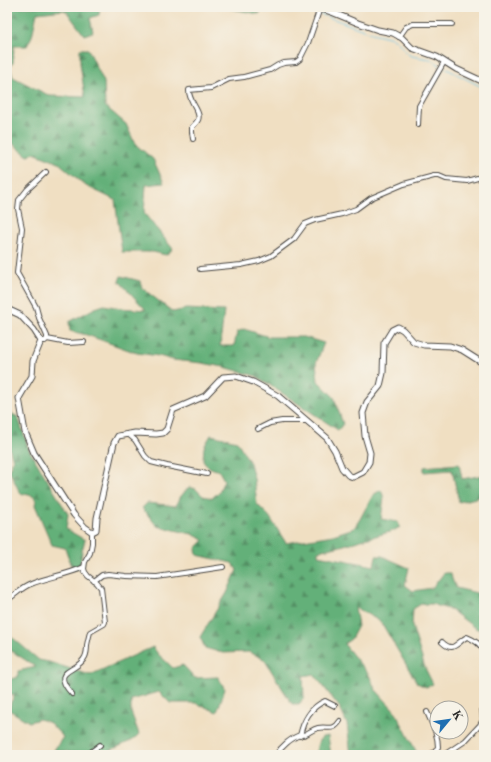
<svg xmlns="http://www.w3.org/2000/svg" width="491" height="762" viewBox="0 0 491 762" font-family="'Libre Bodoni',serif">
	<style>
		.forest { fill: url(#forest-firs); stroke: #486e52 }
		.lines { fill: none; stroke-linecap: round; stroke-linejoin: round }
		.stream { stroke: #68c4e6; stroke-width: 1 }
		.minor-casing { stroke: #494642; stroke-width: 6 }
		.tertiary-casing { stroke: #494642; stroke-width: 7 }
		.minor { stroke: #fff; stroke-width: 4 }
		.tertiary { stroke: #fff; stroke-width: 5 }
	</style>
	<defs>
		<pattern id="forest-firs" width="22" height="20" patternUnits="userSpaceOnUse"><rect width="22" height="20" fill="#64b079"/><path d="M5 1l3.5 6h-7zM16 11l3.5 6h-7z" fill="#538f63"/></pattern>
	</defs>
	<rect width="100%" height="100%" fill="#f7f3e8"/>
	<filter id="ink" filterUnits="userSpaceOnUse"><feTurbulence type="fractalNoise" baseFrequency=".025" numOctaves="2"/><feDisplacementMap in="SourceGraphic" scale="8" xChannelSelector="R" yChannelSelector="G"/><feConvolveMatrix kernelMatrix="1 2 1 2 8 2 1 2 1" color-interpolation-filters="sRGB"/></filter>
	<filter id="wash" filterUnits="userSpaceOnUse"><feTurbulence type="fractalNoise" baseFrequency=".012" numOctaves="4" result="noise"/><feDisplacementMap in="SourceGraphic" scale="16" xChannelSelector="R" yChannelSelector="G"/><feGaussianBlur stdDeviation="0.9" result="paint"/><feColorMatrix in="noise" values="0 0 0 0 0 0 0 0 0 0 0 0 0 0 0 0 0 1.4 0 .05"/><feComposite in="paint" operator="in"/></filter>
	<g filter="url(#wash)">
		<rect width="100%" height="100%" fill="#f0dfc2"/>
		<g class="forest">
			<polygon points="7,7 100,7 99,15 90,18 93,32 84,35 67,12 64,10 37,13 32,36 27,46 14,46 13,63 10,67 13,77 50,96 85,97 80,63 80,49 88,49 104,82 105,106 126,124 135,144 153,159 164,183 146,185 144,213 173,249 166,255 153,252 122,252 115,200 86,186 59,163 34,153 28,156 7,139"/>
			<polygon points="221,7 256,7 263,9 259,14"/>
			<polygon points="121,276 140,281 142,288 173,312 186,309 224,311 220,346 234,346 237,332 244,329 269,337 304,337 324,343 316,363 318,381 334,397 343,424 338,430 256,376 224,367 202,363 173,360 159,356 137,353 87,335 70,331 69,322 95,308 104,305 120,308 146,310 119,281"/>
			<polygon points="7,411 18,417 29,450 68,514 66,529 85,540 82,551 80,567 73,570 65,548 52,545 35,505 36,500 33,496 20,493 9,470 13,460 7,440"/>
			<polygon points="211,435 237,441 250,463 254,479 257,504 269,516 286,543 333,535 354,528 360,519 373,495 381,490 384,498 381,519 398,522 400,527 393,531 337,547 318,551 318,555 374,566 376,556 382,556 409,568 405,585 413,591 432,588 444,573 451,573 452,579 456,588 481,594 484,601 483,631 475,628 451,610 432,604 421,604 413,609 412,626 425,668 433,684 426,687 417,683 381,622 355,607 358,626 351,639 344,644 369,675 375,689 395,711 418,755 351,755 347,724 340,708 314,674 303,676 304,698 299,704 292,704 264,659 249,652 223,653 205,648 200,637 227,593 237,570 232,563 197,555 196,548 204,540 192,534 157,526 142,508 147,503 176,506 181,496 189,487 196,489 203,496 212,498 219,492 224,480 219,471 208,467 203,460 204,447"/>
			<polygon points="459,464 462,479 484,475 484,496 459,502 452,470 424,472 424,467"/>
			<polygon points="7,633 39,660 49,662 90,675 153,647 158,654 173,668 183,665 195,678 218,677 225,689 217,712 196,703 170,703 159,692 131,700 131,712 139,734 133,740 100,755 90,755 54,750 63,737 50,723 39,719 29,722 9,710 11,702 15,695 7,696 7,680 18,677 18,671 36,667 7,648"/>
			<path d="M328,736L331,755H317C316,748 317,742 322,737Z"/>
		</g>
		<g class="lines">
			<g class="stream">
				<polyline points="250,7 268,12 317,13"/>
				<polyline points="320,14 372,33 393,38 397,41 408,54 411,56 430,59 440,65"/>
				<polyline points="443,67 480,86"/>
			</g>
		</g>
	</g>
	<g filter="url(#ink)">
		<g class="lines">
			<defs>
				<g id="minor">
					<polyline points="399,37 406,27 413,24 452,24"/>
					<polyline points="418,125 419,106 444,62"/>
					<path d="M193,139L192,132V127C194,125 197,122 198,120C202,112 188,101 189,90L211,88L229,79L244,77L270,70L278,65L284,63L296,62L300,59L308,43L320,8"/>
					<polyline points="200,269 241,265 259,261 271,256 294,239 305,224 315,220 342,214 356,209 371,198 404,184 434,176 439,176 446,179 467,181 481,177 484,175"/>
					<polyline points="47,339 68,343 84,342"/>
					<polyline points="41,341 45,341 47,339 47,336 39,318 36,307 17,273 22,228 18,209 19,200 27,190 46,172"/>
					<polyline points="258,429 270,423 282,421 307,421"/>
					<polyline points="128,434 135,440 145,456 151,462 167,466 207,474"/>
					<polyline points="94,581 102,575 108,574 126,576 157,577 223,567"/>
					<path d="M10,598C17,593 23,587 31,584C48,577 67,575 84,567"/>
					<path d="M442,642C444,644 448,647 451,647C455,648 462,639 467,637C475,640 481,644 484,652"/>
					<path d="M72,694C49,668 77,674 85,657C87,653 87,649 87,645C88,640 89,636 90,632L104,624L105,622L101,588L97,583L88,576L85,572L84,569L85,562L90,553L92,543V532"/>
					<path d="M427,712C432,724 438,734 438,747L435,752L429,755"/>
					<path d="M300,736C303,721 311,707 325,701L335,706"/>
					<polyline points="52,755 55,754 64,755"/>
					<polyline points="87,755 100,745"/>
					<path d="M276,755C281,747 291,738 300,735C302,735 304,735 306,734C310,732 313,729 318,728C328,726 333,732 340,721"/>
					<polyline points="444,755 465,741 480,725 483,720 482,708 484,698"/>
				</g>
				<g id="tertiary">
					<polyline points="268,7 316,7 334,13 358,23 378,30 393,33 402,38 412,48 437,57 456,69 484,82"/>
					<polyline points="7,309 20,315 34,330 41,341 33,361 32,376 19,398 25,432 34,453 74,515 85,527 92,532 96,530 97,518 114,443 118,436 135,433 156,434 163,433 167,429 173,410 205,396 223,377 236,376 253,382 278,396 327,438 335,451 342,468 348,475 353,477 363,472 369,462 370,453 365,436 363,413 367,402 380,386 383,373 384,343 392,330 398,327 403,330 414,342 424,345 450,346 462,350 481,362 484,362"/>
				</g>
			</defs>
			<use href="#minor" class="minor-casing"/>
			<use href="#tertiary" class="tertiary-casing"/>
			<use href="#minor" class="minor"/>
			<use href="#tertiary" class="tertiary"/>
		</g>
	</g>
	<rect width="491" height="762" fill="none" stroke="#f7f3e8" stroke-width="24"/>
	<g transform="translate(449 720) rotate(61)"><circle r="19" fill="#f7f3e8" stroke="#a5a39c"/>
	<path d="M0-3L7 15L0 10L-7 15Z" fill="#1f6fb2"/>
	<text y="-6" font-size="11" font-weight="bold" text-anchor="middle" fill="#2b2b2b">K</text>
	</g>
</svg>
